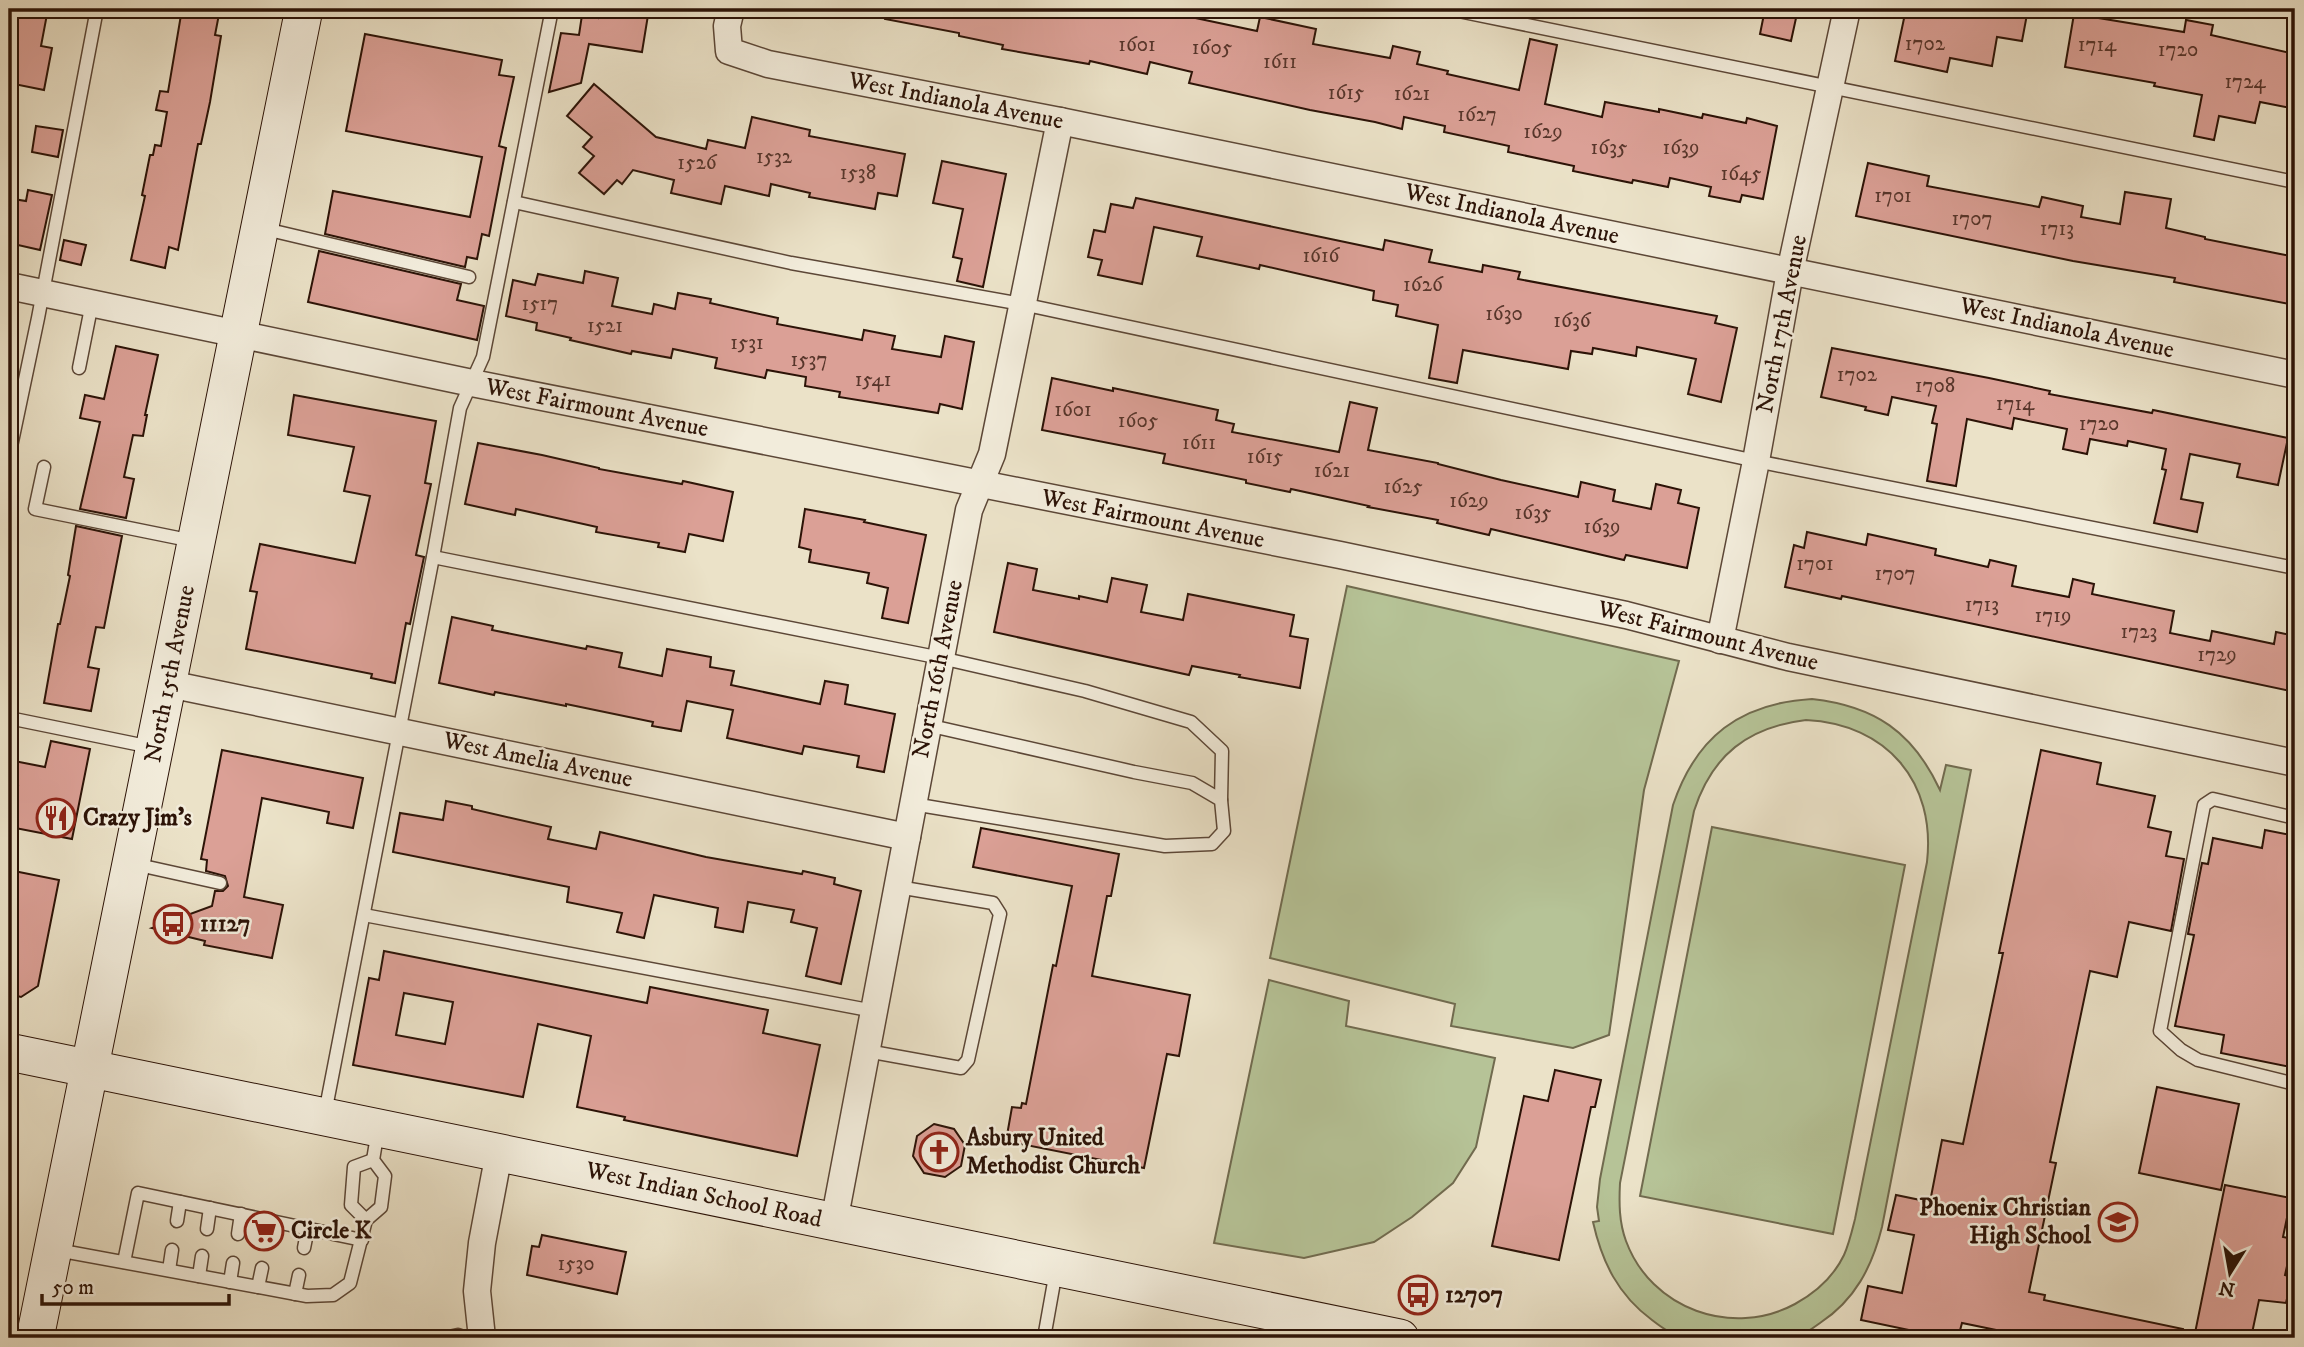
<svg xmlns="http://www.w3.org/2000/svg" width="2304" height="1347" viewBox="0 0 2304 1347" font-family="'IM FELL DW Pica',serif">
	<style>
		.garden { fill: #b6c397; stroke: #716b4f; stroke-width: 2; fill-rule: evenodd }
		.building { fill: #dba096; stroke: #2c1307; stroke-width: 2; fill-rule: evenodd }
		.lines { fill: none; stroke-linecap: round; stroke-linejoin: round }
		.lane-casing { stroke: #5c4737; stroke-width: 15 }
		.street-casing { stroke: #5c4737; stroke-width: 29 }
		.secondary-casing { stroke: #2c1307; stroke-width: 39 }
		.lane { stroke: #f2ecdb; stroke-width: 12 }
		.street { stroke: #f2ecdb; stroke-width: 26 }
		.secondary { stroke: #f2ecdb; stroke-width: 37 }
		.labels { text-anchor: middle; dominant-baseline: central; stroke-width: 5; stroke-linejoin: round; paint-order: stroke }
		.number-label { font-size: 21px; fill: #58362b }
		.street-label { font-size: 24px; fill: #2c1307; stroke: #f2ecdb }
		.poi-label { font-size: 24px; font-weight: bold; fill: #2c1307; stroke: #f2ecdb; text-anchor: start }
	</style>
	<rect width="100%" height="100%" fill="#ebe2c8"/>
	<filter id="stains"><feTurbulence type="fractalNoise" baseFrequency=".00286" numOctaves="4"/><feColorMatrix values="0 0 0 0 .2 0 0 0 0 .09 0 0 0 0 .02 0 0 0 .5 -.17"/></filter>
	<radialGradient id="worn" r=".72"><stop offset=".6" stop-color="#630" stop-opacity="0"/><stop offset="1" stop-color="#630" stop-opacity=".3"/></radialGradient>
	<g class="garden">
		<polygon points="1347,586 1679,661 1644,790 1609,1035 1573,1048 1451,1026 1455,1004 1270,958"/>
		<path d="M1812,699C1875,706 1913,732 1940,790L1946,765L1971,770L1882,1227C1872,1267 1855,1300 1820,1323C1812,1329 1802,1336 1792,1338C1775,1341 1755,1338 1738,1338C1721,1338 1701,1341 1684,1338C1673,1336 1661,1327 1652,1320C1618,1295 1602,1262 1593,1222L1599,1221L1597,1207L1600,1179L1673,805C1696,737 1740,703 1812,699ZM1806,720C1887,724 1936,782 1927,862L1855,1219C1852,1231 1849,1244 1844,1255C1834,1276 1815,1293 1795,1304C1732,1338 1651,1309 1626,1241C1619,1222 1619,1203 1620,1183L1694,811C1712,755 1748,727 1806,720Z"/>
		<polygon points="1712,827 1905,865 1833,1234 1640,1196"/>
		<polygon points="1269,980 1349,1001 1346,1026 1495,1058 1476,1147 1453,1183 1412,1217 1374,1242 1304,1258 1214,1243"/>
	</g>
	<g class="building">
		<polygon points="9,9 48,9 41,46 52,48 44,90 9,83"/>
		<polygon points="182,9 220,9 215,35 221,36 210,102 201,144 198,144 178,250 169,247 165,268 131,260 145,196 142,195 150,155 153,155 155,145 161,146 167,112 156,110 160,91 168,92"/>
		<polygon points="599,9 649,9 642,52 589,44 581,83 549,92 561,33 579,35 582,15 598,18"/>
		<polygon points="886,9 1153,9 1257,31 1260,17 1316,29 1313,44 1390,58 1393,46 1420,52 1417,64 1448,71 1447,74 1519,90 1530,39 1557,45 1545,104 1602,117 1605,102 1659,112 1659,109 1702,118 1703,114 1746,123 1747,118 1777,126 1763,199 1742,195 1740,202 1709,196 1711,187 1670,178 1668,187 1633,180 1632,183 1573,171 1574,166 1508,152 1509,146 1444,132 1445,126 1404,117 1402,129 1375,122 1310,110 1189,83 1192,72 1150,62 1147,74 1090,61 1089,64 1002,49 1003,45 959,36 959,33 885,19"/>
		<polygon points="1765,9 1798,9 1791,41 1760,34"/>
		<polygon points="1906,9 2028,9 2022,41 1997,37 1992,66 1950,58 1947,72 1895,61"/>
		<polygon points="2074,14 2184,32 2186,20 2213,25 2211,35 2295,54 2295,109 2260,102 2255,123 2219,116 2214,140 2194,136 2202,95 2154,86 2155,83 2065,67"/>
		<polygon points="365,34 502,60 499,75 514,77 499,146 506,148 489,236 482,234 477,259 467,257 465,267 325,234 333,191 470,217 482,157 346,131"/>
		<polygon points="594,84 656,137 706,149 708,140 745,148 752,117 810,130 809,136 905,154 897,196 878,193 875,209 809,197 810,193 771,184 769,196 725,186 721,204 671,193 674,180 633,170 622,184 617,180 604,194 579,173 594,156 583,147 592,137 567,116"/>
		<polygon points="36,126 63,130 58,157 32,152"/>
		<polygon points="942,161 1006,174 983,287 957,281 962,259 953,257 963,209 933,203"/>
		<polygon points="1868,163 1929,176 1927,186 2039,207 2042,197 2083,206 2081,217 2120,224 2125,192 2171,199 2166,228 2205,237 2205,239 2295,257 2295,305 2174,282 2175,278 2073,261 1856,216"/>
		<polygon points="28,190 52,195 40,250 9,243 9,219 13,199 26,201"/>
		<polygon points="1136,198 1383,250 1385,240 1432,250 1429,262 1482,272 1483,265 1520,272 1518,279 1717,316 1715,323 1737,328 1721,402 1688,394 1696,359 1637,347 1636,356 1593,348 1592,354 1571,351 1568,369 1463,350 1457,383 1429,378 1438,325 1396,316 1398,305 1373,300 1374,291 1260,265 1259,269 1197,256 1202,237 1154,227 1142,284 1098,275 1102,260 1088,257 1094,230 1105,232 1111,204 1133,208"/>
		<polygon points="64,240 86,245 81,265 60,260"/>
		<polygon points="319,251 461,284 457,300 484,306 477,340 308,302"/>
		<polygon points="585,271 618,278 612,306 652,314 654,304 675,309 678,293 711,299 710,303 778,318 777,324 862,340 864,330 895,336 892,349 941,357 945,336 974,342 962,409 940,404 938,413 839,397 840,392 805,386 806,377 767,370 765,378 715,368 717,358 673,349 671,358 632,351 631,354 570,340 571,338 536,330 537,323 506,316 513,280 535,285 538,274 583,283"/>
		<polygon points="116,346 158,355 145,415 147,415 143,436 133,435 124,477 134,479 126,518 80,509 100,422 80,418 85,395 104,399"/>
		<polygon points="1832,348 1989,378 2050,391 2049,394 2152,413 2153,410 2288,438 2278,485 2237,477 2240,464 2190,454 2181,499 2203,503 2197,532 2154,523 2166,470 2162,469 2166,449 2128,441 2127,446 2090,439 2087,454 2063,449 2067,429 2014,418 2012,429 1967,419 1956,486 1927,481 1937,424 1932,423 1936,406 1892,397 1888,415 1865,410 1866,407 1821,397"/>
		<polygon points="1052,378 1113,391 1113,388 1218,410 1216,420 1234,424 1232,432 1339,452 1350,402 1377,408 1368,450 1438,463 1438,464 1501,480 1578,497 1581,482 1615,490 1613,501 1651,509 1656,484 1681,490 1678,503 1699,508 1687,568 1626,555 1624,560 1491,529 1489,535 1437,523 1438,520 1368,507 1369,506 1291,489 1290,492 1246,483 1246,480 1163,463 1165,454 1042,430"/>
		<polygon points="294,395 436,421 425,483 431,484 416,555 424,557 410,624 406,623 395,683 371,678 372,674 246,649 257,592 250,591 260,544 355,563 370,496 344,491 354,447 288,435"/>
		<polygon points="478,443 542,455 599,468 599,469 682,484 683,481 733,492 723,541 689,534 685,552 658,547 659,543 596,532 597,527 516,509 515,515 465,504"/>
		<polygon points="805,509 865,520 864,522 926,535 908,623 882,618 888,588 867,583 869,573 809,562 811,550 799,547"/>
		<polygon points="76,526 122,536 104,628 96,627 88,667 99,669 91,711 44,703 58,624 60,624 70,576 68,575"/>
		<polygon points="1807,532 1866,545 1868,534 1936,549 1935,555 1988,567 1990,560 2016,566 2012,586 2069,597 2073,579 2094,584 2092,594 2174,611 2170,633 2210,641 2212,631 2274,644 2276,632 2295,636 2295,692 1842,596 1841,599 1785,587 1794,545 1804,548"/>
		<polygon points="1008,563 1037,569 1033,590 1079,599 1079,596 1107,602 1112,578 1147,585 1141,612 1183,620 1188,594 1294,615 1290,636 1308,639 1300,688 1239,677 1240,675 1192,666 1189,675 994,632"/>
		<polygon points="452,617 493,626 492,630 586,649 587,646 622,653 619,667 662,676 667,649 711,657 710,667 734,671 731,685 820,704 825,681 848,685 845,704 895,714 884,772 857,767 859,756 804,746 802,754 727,738 733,710 687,701 681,731 652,726 653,722 566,704 566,706 495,692 494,695 439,683"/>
		<polygon points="51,741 90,749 72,839 10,827 18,786 9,784 9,760 45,767"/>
		<polygon points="222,750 363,778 353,828 327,823 329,812 262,798 244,897 283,905 272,958 204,945 205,941 152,928 212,906 215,891 223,891 228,886 225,876 206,871 207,860 201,859"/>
		<polygon points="2041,750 2101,763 2097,784 2155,796 2148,827 2171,832 2166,856 2184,859 2171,931 2129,922 2117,977 2090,971 2050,1162 2056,1163 2029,1292 2045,1295 2044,1300 2183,1329 2182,1338 2035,1338 1962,1323 1958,1338 1947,1338 1861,1320 1868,1286 1902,1293 1914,1235 1888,1230 1896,1195 1930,1202 1942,1140 1963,1144 2003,953 1999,953"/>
		<polygon points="446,801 472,806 472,809 551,827 548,839 596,849 600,832 706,857 802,874 803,871 835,878 834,884 861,891 841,984 806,976 817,928 791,922 794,910 748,902 743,932 715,927 718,908 654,895 644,938 617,932 622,913 567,902 569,887 393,852 400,813 443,820"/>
		<polygon points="981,828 1119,854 1111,896 1107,896 1092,976 1190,995 1179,1056 1167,1054 1144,1168 1134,1166 1134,1169 1112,1165 1112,1162 1006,1141 1012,1107 1021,1108 1022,1103 1026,1104 1053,965 1056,966 1072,886 973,867"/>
		<polygon points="2265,830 2295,836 2295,1068 2221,1053 2224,1035 2175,1026 2194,935 2188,934 2202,863 2208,864 2213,838 2262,848"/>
		<polygon points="9,870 59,880 38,986 21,997 9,994"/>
		<path d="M384,951L647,1003L650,987L768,1010L763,1033L820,1045L797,1156L624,1120L625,1117L577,1107L591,1036L538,1024L523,1097L353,1065L369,978L379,980ZM404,993L453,1002L445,1044L396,1035Z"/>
		<polygon points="1555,1070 1601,1080 1595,1107 1591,1107 1559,1260 1492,1246 1524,1096 1548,1101"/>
		<polygon points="2157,1087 2239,1104 2221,1190 2139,1173"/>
		<polygon points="934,1124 954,1129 965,1145 961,1166 945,1177 924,1173 913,1156 917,1136"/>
		<polygon points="2225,1185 2291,1198 2283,1237 2293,1239 2285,1275 2292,1277 2286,1303 2259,1300 2251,1338 2194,1338"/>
		<polygon points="542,1235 626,1252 617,1294 527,1275 532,1246 539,1247"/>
	</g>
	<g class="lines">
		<defs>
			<g id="lane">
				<polyline points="1449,9 2295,182"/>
				<polyline points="514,202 791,263 1022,304 1756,461 2295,568"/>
				<polyline points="261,228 469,277"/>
				<polyline points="79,368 92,303"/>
				<polyline points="9,456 38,318 97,9"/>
				<polyline points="44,467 35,509 193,541"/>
				<polyline points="433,557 941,658 1085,691 1191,722 1222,751 1221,800"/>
				<polyline points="9,718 151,747"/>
				<polyline points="913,804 1165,846 1212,844 1224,831 1221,800 1192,783 1134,772 927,725"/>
				<polyline points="2295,818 2213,799 2204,805 2160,1031 2181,1050 2198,1060 2295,1084"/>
				<polyline points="134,864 220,883"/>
				<polyline points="364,915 874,1011"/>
				<polyline points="867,1051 961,1068 968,1060 1000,914 993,903 898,887"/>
				<polyline points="325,1113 433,557 460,408 483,357 552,9"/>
				<polyline points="366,1220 351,1205 354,1167 373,1160"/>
				<polyline points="177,1221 180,1202"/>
				<polyline points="207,1229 210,1208"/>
				<polyline points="238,1234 241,1214"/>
				<polyline points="267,1239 271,1220"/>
				<polyline points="304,1248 308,1228"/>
				<polyline points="57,1250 307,1296 333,1295 350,1283 366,1220 381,1207 385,1176 373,1160 378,1130"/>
				<polyline points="124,1262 138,1193 362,1240"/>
				<polyline points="169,1270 172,1250"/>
				<polyline points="199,1276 202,1256"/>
				<polyline points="230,1282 233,1263"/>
				<polyline points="258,1287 262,1268"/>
				<polyline points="295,1294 299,1275"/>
				<polyline points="444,1338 458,1335 466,1338"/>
				<polyline points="1044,1338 1056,1271"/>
			</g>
			<g id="street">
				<polyline points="731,9 727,26 729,51 768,64 1060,121 2295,375"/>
				<polyline points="9,286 472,383 1340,555 1626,615 1788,657 2295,763"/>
				<polyline points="1720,640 1756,461 1790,272 1847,9"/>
				<polyline points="169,684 907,837"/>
				<polyline points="834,1222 969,510 992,454 1060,121"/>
				<polyline points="482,1338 477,1291 482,1243 499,1153"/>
			</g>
			<g id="secondary">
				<polyline points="9,1052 1400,1338"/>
				<polyline points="35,1338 304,9"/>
			</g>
		</defs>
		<use href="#lane" class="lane-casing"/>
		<use href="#street" class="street-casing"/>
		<use href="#secondary" class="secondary-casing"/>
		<use href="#lane" class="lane"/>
		<use href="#street" class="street"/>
		<use href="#secondary" class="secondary"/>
	</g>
	<defs>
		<symbol id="restaurant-ring" viewBox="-11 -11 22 22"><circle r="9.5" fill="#f2ecdb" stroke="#8f2418" stroke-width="1.5"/><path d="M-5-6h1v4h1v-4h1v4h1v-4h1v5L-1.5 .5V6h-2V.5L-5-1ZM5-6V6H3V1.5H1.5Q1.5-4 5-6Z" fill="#8f2418"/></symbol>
		<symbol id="bus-ring" viewBox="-11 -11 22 22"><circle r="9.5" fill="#f2ecdb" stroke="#8f2418" stroke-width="1.5"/><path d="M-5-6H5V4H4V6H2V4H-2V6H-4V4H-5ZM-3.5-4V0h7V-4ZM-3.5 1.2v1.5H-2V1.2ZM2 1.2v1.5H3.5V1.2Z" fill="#8f2418"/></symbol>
		<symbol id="church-ring" viewBox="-11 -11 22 22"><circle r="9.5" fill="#f2ecdb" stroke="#8f2418" stroke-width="1.5"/><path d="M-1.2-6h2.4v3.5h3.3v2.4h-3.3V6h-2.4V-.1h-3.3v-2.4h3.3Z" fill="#8f2418"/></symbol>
		<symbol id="school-ring" viewBox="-11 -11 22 22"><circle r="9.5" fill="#f2ecdb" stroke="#8f2418" stroke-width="1.5"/><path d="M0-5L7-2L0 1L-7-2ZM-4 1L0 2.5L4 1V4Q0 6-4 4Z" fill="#8f2418"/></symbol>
		<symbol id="supermarket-ring" viewBox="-11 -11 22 22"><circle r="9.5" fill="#f2ecdb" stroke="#8f2418" stroke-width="1.5"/><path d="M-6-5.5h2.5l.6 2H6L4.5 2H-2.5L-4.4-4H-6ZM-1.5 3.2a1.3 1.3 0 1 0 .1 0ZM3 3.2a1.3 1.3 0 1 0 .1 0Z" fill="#8f2418"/></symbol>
	</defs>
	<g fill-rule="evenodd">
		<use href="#restaurant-ring" x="34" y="796" width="44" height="44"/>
		<use href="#bus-ring" x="151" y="902" width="44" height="44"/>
		<use href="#church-ring" x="917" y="1130" width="44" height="44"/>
		<use href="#school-ring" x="2096" y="1200" width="44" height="44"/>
		<use href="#supermarket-ring" x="242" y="1209" width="44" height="44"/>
		<use href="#bus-ring" x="1396" y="1273" width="44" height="44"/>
	</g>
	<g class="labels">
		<g class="number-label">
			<text x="1925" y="44">1702</text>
			<text x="1137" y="45">1601</text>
			<text x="2097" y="45">1714</text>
			<text x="1212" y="48">1605</text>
			<text x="2178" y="50">1720</text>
			<text x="1280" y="62">1611</text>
			<text x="2245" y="82">1724</text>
			<text x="1346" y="93">1615</text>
			<text x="1412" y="94">1621</text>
			<text x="1477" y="115">1627</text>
			<text x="1543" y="132">1629</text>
			<text x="1609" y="148">1635</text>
			<text x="1681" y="148">1639</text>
			<text x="774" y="157">1532</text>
			<text x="697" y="163">1526</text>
			<text x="858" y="173">1538</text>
			<text x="1741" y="174">1645</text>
			<text x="1893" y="196">1701</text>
			<text x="1972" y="219">1707</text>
			<text x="2057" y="229">1713</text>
			<text x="1321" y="256">1616</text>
			<text x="1423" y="285">1626</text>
			<text x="540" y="304">1517</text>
			<text x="1504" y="314">1630</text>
			<text x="1572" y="321">1636</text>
			<text x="605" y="326">1521</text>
			<text x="747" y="343">1531</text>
			<text x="809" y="360">1537</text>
			<text x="1857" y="375">1702</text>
			<text x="873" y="380">1541</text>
			<text x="1935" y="386">1708</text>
			<text x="2015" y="404">1714</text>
			<text x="1073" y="410">1601</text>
			<text x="1138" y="421">1605</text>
			<text x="2099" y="424">1720</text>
			<text x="1199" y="443">1611</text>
			<text x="1265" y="457">1615</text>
			<text x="1332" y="471">1621</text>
			<text x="1403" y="487">1625</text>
			<text x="1469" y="501">1629</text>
			<text x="1533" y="513">1635</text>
			<text x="1602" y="527">1639</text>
			<text x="1815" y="564">1701</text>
			<text x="1895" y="574">1707</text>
			<text x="1982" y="605">1713</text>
			<text x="2053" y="616">1719</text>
			<text x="2139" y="632">1723</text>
			<text x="2217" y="655">1729</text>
			<text x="576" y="1264">1530</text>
		</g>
		<g class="street-label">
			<text transform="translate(956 101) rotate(11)">West Indianola Avenue</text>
			<text transform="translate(1512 214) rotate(12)">West Indianola Avenue</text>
			<text transform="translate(1782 324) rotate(-79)">North 17th Avenue</text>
			<text transform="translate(2067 328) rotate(12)">West Indianola Avenue</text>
			<text transform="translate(597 408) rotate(11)">West Fairmount Avenue</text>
			<text transform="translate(1153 519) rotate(11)">West Fairmount Avenue</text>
			<text transform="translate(1708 636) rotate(14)">West Fairmount Avenue</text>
			<text transform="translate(938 669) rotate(-79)">North 16th Avenue</text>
			<text transform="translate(170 674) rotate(-79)">North 15th Avenue</text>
			<text transform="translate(538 760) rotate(12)">West Amelia Avenue</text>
			<text transform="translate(704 1195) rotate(12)">West Indian School Road</text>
		</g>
		<g class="poi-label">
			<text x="83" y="818">Crazy Jim's</text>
			<text x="200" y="924">11127</text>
			<text x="966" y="1138">Asbury United<tspan x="966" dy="28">Methodist Church</tspan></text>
			<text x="2091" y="1208" text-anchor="end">Phoenix Christian<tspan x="2091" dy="28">High School</tspan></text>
			<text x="291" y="1231">Circle K</text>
			<text x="1445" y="1295">12707</text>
		</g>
	</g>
	<rect width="2304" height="1347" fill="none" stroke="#ebe2c8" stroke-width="35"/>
	<rect x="10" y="10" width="2283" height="1326" fill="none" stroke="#2c1307" stroke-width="3.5"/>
	<rect x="18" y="18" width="2269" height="1312" fill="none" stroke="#2c1307" stroke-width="2"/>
	<g transform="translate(2230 1273) rotate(191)" stroke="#f2ecdb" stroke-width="5" paint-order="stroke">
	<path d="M0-5L12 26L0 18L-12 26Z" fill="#2c1307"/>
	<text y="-10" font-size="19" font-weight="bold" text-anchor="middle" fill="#2c1307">N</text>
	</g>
	<path d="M42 1294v10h187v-10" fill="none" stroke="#2c1307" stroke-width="3.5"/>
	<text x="52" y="1294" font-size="21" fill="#2c1307" stroke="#f2ecdb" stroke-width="5" paint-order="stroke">50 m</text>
	<rect width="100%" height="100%" filter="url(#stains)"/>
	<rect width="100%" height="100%" fill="url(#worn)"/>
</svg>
